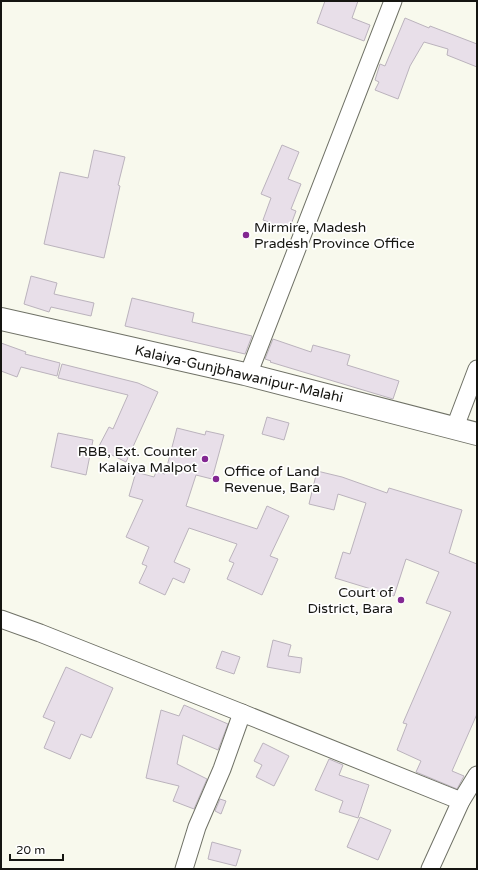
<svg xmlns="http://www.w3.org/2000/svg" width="478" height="870" viewBox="0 0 478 870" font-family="'Varela Round',sans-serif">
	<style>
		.building { fill: #e8dfe9; stroke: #bbb3bd }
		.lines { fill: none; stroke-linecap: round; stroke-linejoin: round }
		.street-casing { stroke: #6f7166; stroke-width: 19 }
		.secondary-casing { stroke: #6f7166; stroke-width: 24 }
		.street { stroke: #fff; stroke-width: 17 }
		.secondary { stroke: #fff; stroke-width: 22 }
		.poi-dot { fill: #832792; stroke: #fff; stroke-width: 1.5 }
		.labels { text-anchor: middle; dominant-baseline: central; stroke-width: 3.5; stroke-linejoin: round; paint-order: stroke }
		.poi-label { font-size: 14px; fill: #151511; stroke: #fff; text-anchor: start }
		.street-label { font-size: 14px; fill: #151511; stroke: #fff }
	</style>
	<rect width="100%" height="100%" fill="#f8f9ed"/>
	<g class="building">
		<polygon points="325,1 358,1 352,18 370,25 364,41 317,23"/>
		<polygon points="405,18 429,28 430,26 477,44 477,67 447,55 448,49 424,42 410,66 398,99 375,90 379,82 375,80 380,64 385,66"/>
		<polygon points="282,145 299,152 288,179 301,184 291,209 296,211 289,230 263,220 271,198 261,194"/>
		<polygon points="94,150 125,157 118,185 120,186 104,258 44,244 60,172 88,178"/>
		<polygon points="31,276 57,283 54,294 94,303 91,316 51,307 49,312 24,304"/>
		<polygon points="132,298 194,313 192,322 252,336 245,354 125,326"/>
		<polygon points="273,339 311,352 313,345 350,355 347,365 399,381 393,399 270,362 271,361 265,359"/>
		<polygon points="1,343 26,352 25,354 60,363 57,376 21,367 17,377 1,371"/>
		<polygon points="62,364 138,383 158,392 126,462 98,448 109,427 113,429 128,395 58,378"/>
		<polygon points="267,417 289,423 284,440 262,434"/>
		<polygon points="177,428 205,435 206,431 224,435 212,479 196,475 186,506 257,529 267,506 289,516 270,556 278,559 262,595 227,579 234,563 229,561 237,544 189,528 174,562 190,569 184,583 173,578 165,595 139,583 147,566 142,564 149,547 126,537 143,500 129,496 136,472 154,477 156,472 165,474"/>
		<polygon points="58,433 93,440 86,475 51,467"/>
		<polygon points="317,471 342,477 387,493 389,488 462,510 449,553 477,564 477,714 452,771 464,776 457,789 416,772 421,761 397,750 407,724 403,723 451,612 426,603 439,572 406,559 394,596 335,578 343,552 350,554 366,503 338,494 334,510 309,504"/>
		<polygon points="273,640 291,645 288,656 302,658 300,673 267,667"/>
		<polygon points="222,651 240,657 234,674 216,668"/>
		<polygon points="66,667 113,688 91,738 81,734 70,759 44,748 55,722 43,717"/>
		<polygon points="184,705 228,724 218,750 183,735 177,764 207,779 194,809 173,801 179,786 146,778 161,710 179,716"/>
		<polygon points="263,743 289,756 274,786 256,777 262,765 254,761"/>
		<polygon points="329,759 343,765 339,775 369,785 358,818 339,812 343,801 315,790"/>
		<polygon points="220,799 226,801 221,814 215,811"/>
		<polygon points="360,817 391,830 378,860 347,847"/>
		<polygon points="212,842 241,850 236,866 208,859"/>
	</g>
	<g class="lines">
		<defs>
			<g id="street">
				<polyline points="248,375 393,1"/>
				<polyline points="455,427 477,369"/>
				<polyline points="1,619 40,633 242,713"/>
				<polyline points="184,869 197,827 222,769 242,713 461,801"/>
				<polyline points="430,869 461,801 477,775"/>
			</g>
			<polyline id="secondary" points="1,319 245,374 477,434"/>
		</defs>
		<use href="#street" class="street-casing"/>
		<use href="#secondary" class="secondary-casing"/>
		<use href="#street" class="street"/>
		<use href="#secondary" class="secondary"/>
	</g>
	<g class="poi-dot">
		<circle cx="246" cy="235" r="4"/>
		<circle cx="205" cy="459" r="4"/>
		<circle cx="216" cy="479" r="4"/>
		<circle cx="401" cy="600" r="4"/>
	</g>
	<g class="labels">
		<g class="poi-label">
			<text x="254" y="227">Mirmire, Madesh<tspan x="254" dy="16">Pradesh Province Office</tspan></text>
			<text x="197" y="451" text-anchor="end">RBB, Ext. Counter<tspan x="197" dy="16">Kalaiya Malpot</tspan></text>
			<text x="224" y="471">Office of Land<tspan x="224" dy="16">Revenue, Bara</tspan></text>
			<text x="393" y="592" text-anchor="end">Court of<tspan x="393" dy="16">District, Bara</tspan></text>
		</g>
		<g class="street-label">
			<text transform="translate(239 374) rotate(13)">Kalaiya-Gunjbhawanipur-Malahi</text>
		</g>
	</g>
	<rect width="478" height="870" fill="none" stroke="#151511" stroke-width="4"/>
	<path d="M10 854v6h53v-6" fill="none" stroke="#151511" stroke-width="2"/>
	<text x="16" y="854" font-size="12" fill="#151511" stroke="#ffffff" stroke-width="3" paint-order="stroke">20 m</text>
</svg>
